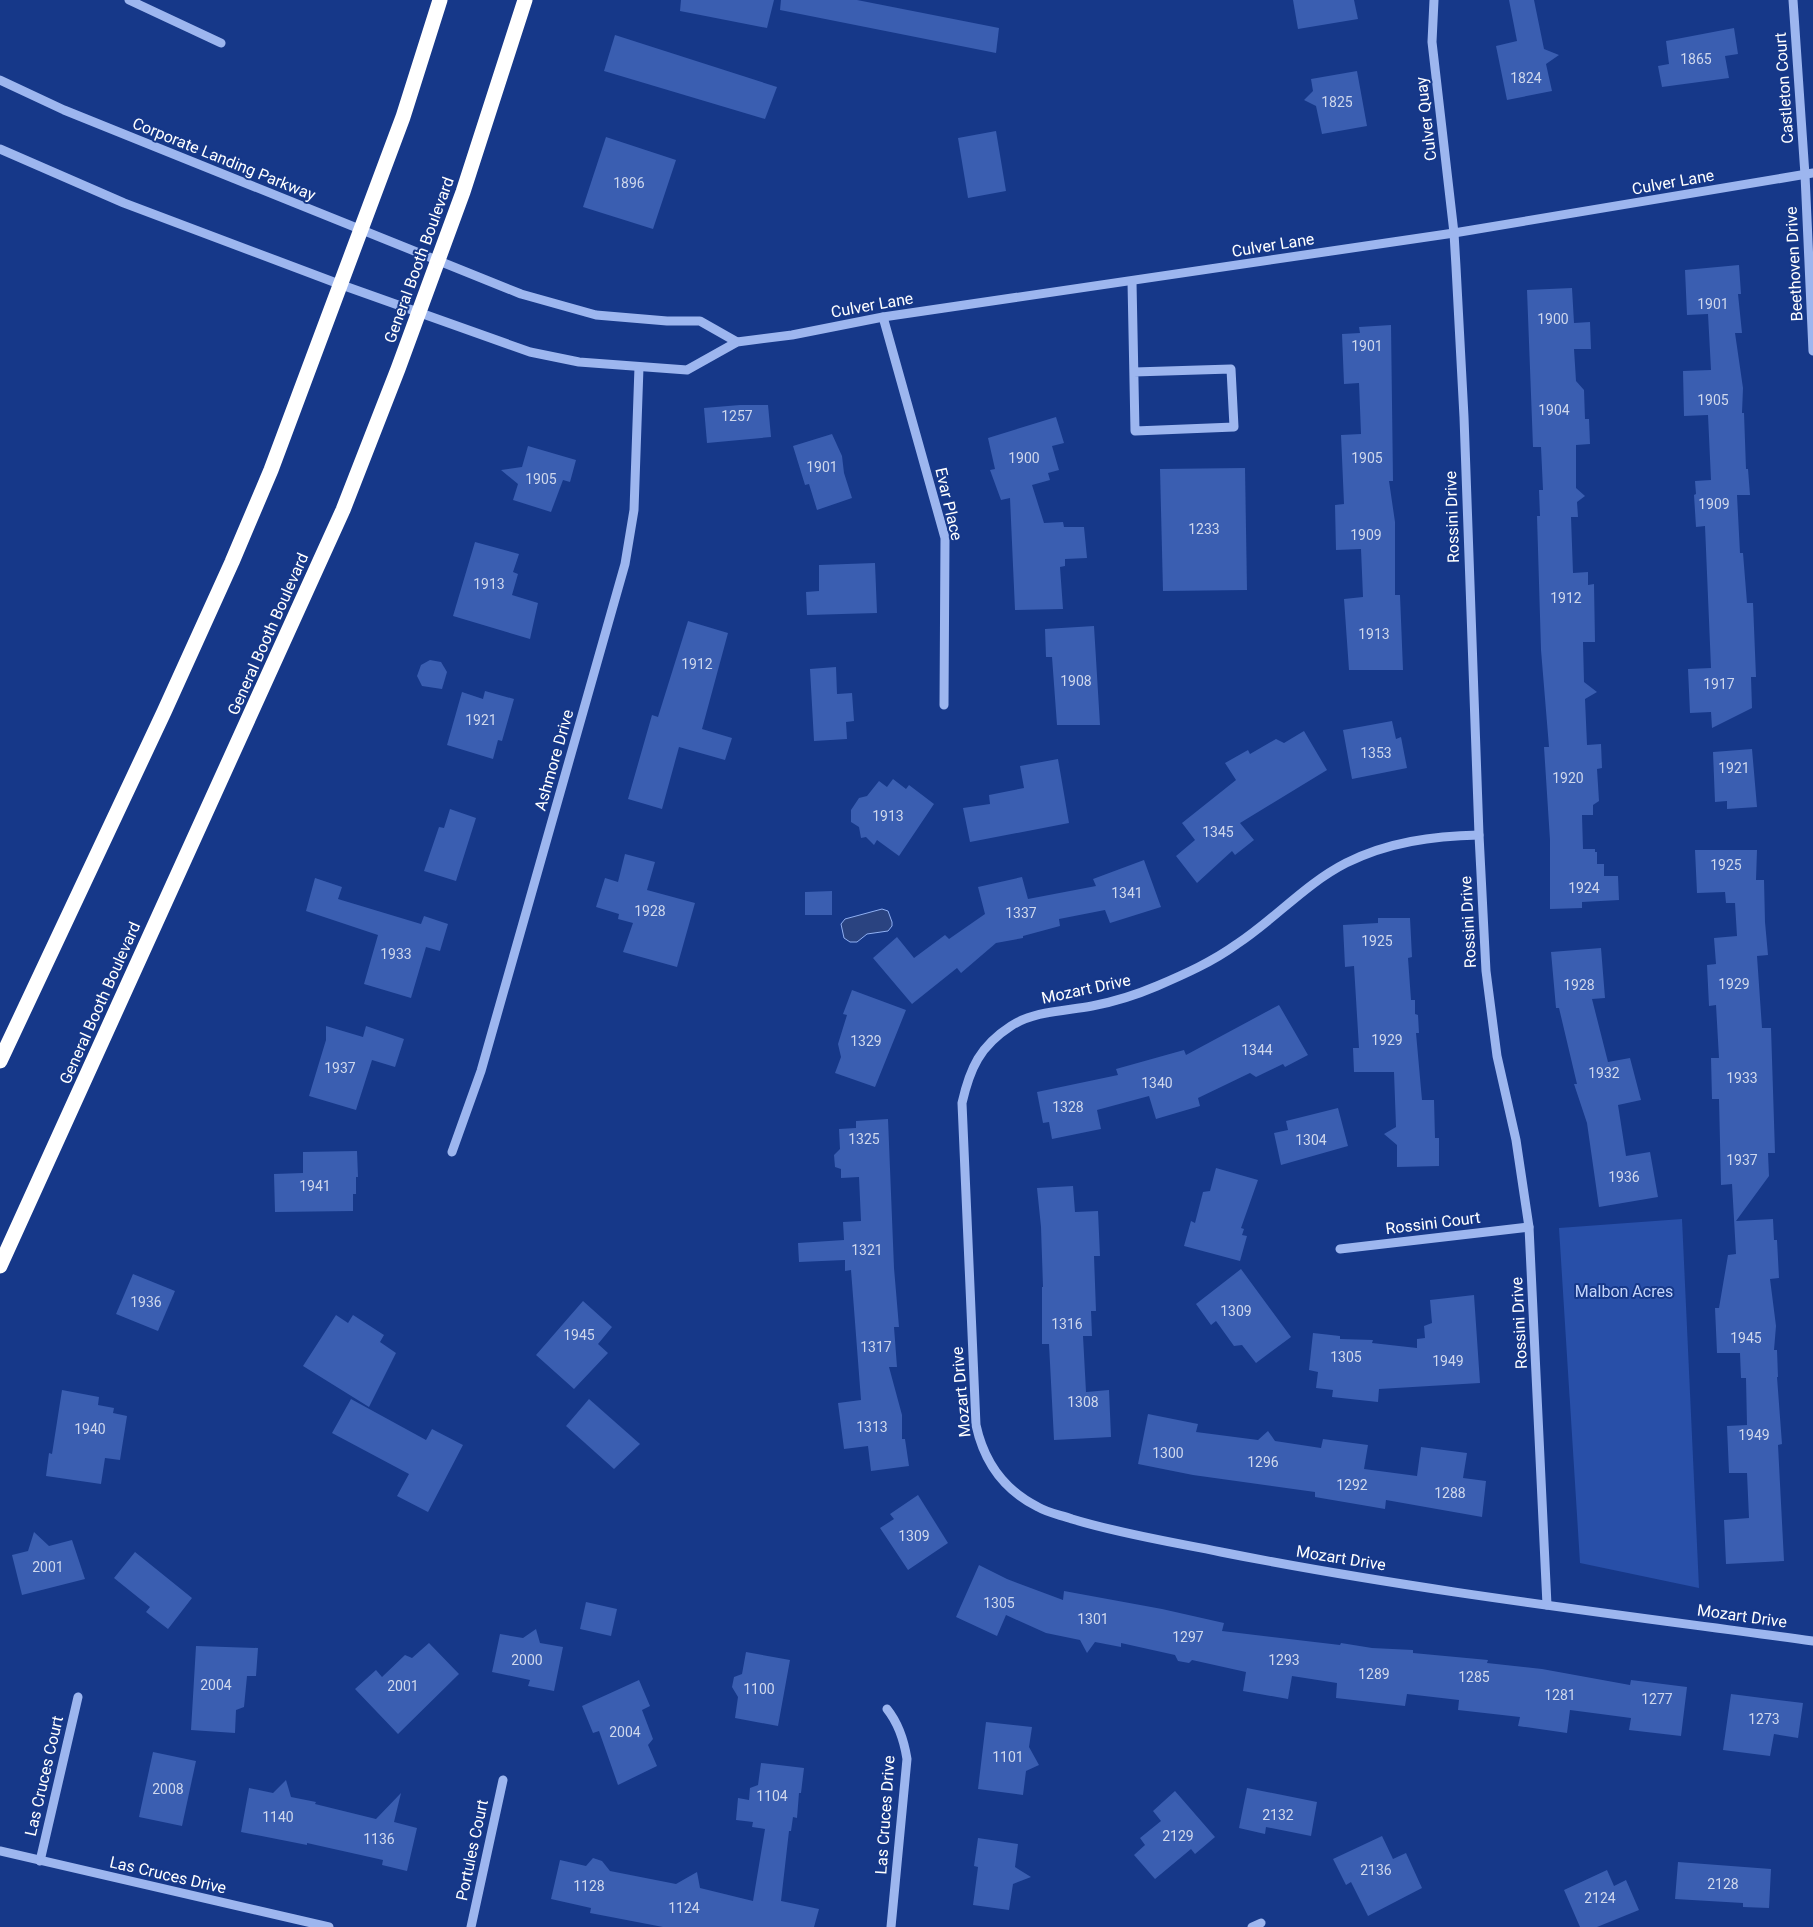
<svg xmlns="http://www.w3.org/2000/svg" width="1813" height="1927" viewBox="0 0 1813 1927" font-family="Roboto,sans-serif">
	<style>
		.green { fill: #284fa8 }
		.water { fill: #2a4380; stroke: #8faff2 }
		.building { fill: #3a5eb1 }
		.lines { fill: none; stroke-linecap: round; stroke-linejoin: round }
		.minor { stroke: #9db6ef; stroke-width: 9 }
		.highway { stroke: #fff; stroke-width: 15 }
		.labels { text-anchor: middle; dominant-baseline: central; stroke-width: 4; stroke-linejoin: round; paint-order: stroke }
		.number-label { font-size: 14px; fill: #ced7ec }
		.street-label { font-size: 16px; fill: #fff; stroke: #163889 }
		.park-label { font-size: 16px; fill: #c3d4fb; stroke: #163889 }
	</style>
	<rect width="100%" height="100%" fill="#163889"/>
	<polygon class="green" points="1682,1219 1699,1588 1580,1563 1559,1228"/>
	<polygon class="water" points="882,909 888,911 892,922 892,926 888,931 867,934 857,942 850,942 844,938 841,924 845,919"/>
	<g class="building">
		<polygon points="681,0 774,0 767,28 680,11"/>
		<polygon points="781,0 857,0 999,28 996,53 780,10"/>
		<polygon points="1293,0 1354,0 1358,19 1298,29"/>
		<polygon points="1509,0 1534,0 1544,49 1559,55 1546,64 1552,91 1507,100 1496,46 1517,41"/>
		<polygon points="1734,28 1738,54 1725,56 1729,78 1662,87 1658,66 1669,64 1666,41"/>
		<polygon points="615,35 777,87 765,119 604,71"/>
		<polygon points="1357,71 1367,126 1322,134 1316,106 1304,100 1313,91 1311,79"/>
		<polygon points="996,131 1006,191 968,198 958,138"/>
		<polygon points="606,137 676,160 653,229 583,207"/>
		<polygon points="1739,265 1741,294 1738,294 1742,333 1735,333 1743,388 1742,413 1744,413 1746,469 1748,469 1750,495 1737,495 1740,553 1743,553 1747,603 1753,603 1756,677 1751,677 1752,708 1712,728 1711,712 1690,713 1688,669 1711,668 1705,526 1696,527 1694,495 1696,494 1695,481 1711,480 1708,415 1684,416 1683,371 1711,370 1708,314 1687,315 1685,270"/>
		<polygon points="1572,288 1574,323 1590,322 1591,349 1574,349 1576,381 1584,390 1585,419 1589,419 1590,444 1576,445 1576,488 1585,496 1577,502 1578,517 1571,517 1573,573 1588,572 1588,585 1594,584 1595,642 1583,642 1584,682 1597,692 1585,699 1587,745 1601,744 1602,768 1597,769 1599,801 1593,805 1593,815 1582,815 1583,849 1595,849 1595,852 1597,852 1597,864 1604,864 1604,876 1618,876 1619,900 1582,902 1582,908 1550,909 1550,840 1544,747 1549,747 1541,650 1537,516 1540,516 1539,490 1543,490 1541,447 1533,447 1527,290"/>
		<polygon points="1391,325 1393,481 1389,481 1395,522 1395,595 1400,595 1403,670 1349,670 1344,599 1363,597 1361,549 1336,550 1335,505 1344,504 1341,435 1361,434 1359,383 1344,384 1342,334 1360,333 1359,327"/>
		<polygon points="740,405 768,405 771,437 707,443 704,408"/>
		<polygon points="1056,417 1064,443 1052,446 1059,470 1048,473 1050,480 1032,485 1044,523 1063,522 1064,527 1084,527 1087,558 1065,559 1065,566 1060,567 1063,609 1015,610 1010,498 1001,500 990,470 995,469 988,438"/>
		<polygon points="832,434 842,456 844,473 852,498 817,510 809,484 805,485 793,446"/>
		<polygon points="528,446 576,460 570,482 563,480 551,512 513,500 518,484 501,470 522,467"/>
		<polygon points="1245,468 1247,590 1163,591 1160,469"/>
		<polygon points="475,542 519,554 513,572 518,574 512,595 538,603 530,639 453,616"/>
		<polygon points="875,563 877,613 807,615 806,592 819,591 819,565"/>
		<polygon points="688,621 728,633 702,729 732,738 725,760 679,747 662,809 628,799 652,715 658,717"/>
		<polygon points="1094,626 1100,725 1057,725 1052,657 1046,657 1045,629"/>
		<polygon points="430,660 441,662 447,672 442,689 422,686 417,676 421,665"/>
		<polygon points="836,667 837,694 852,693 854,721 846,722 847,739 814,741 810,669"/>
		<polygon points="485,691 514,699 502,741 498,740 493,759 447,745 462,692 483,699"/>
		<polygon points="1392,721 1396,739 1401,737 1407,768 1352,779 1343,730"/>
		<polygon points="1304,731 1327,770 1240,823 1254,840 1235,855 1232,851 1197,883 1176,856 1195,840 1182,823 1236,780 1225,763 1248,750 1250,754 1276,739 1284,743"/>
		<polygon points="1752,749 1757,807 1727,809 1727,801 1715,802 1713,752"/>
		<polygon points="1058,759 1069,823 970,842 963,808 990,804 989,795 1024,788 1020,766"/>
		<polygon points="893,779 906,789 909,785 934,804 899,856 877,840 874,845 866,837 861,838 859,827 851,822 851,810 859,798 867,796 879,781 887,787"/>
		<polygon points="450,809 476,818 456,881 424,871 439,827 444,828"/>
		<polygon points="1695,850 1757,850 1756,880 1764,880 1765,922 1768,955 1757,956 1762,1028 1771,1028 1775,1153 1768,1153 1769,1176 1736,1221 1773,1219 1774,1240 1777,1240 1779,1278 1770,1279 1776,1326 1774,1350 1777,1350 1778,1377 1777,1377 1782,1444 1778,1445 1784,1561 1726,1564 1724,1520 1749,1518 1747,1473 1729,1473 1727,1426 1747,1425 1746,1378 1741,1378 1740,1353 1717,1353 1715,1308 1719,1308 1728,1255 1736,1254 1732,1184 1721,1185 1719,1099 1712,1099 1711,1058 1719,1058 1716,1005 1709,1006 1707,965 1716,964 1714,938 1737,936 1735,903 1726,903 1725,892 1697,893"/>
		<polygon points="625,854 655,862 647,890 695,903 677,967 623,952 633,923 618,919 619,914 596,907 605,878 618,882"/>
		<polygon points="1144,860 1161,907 1110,923 1105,910 1059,919 1060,926 1023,936 1023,938 996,943 961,973 957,968 912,1004 873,958 897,937 914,958 945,935 949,939 985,914 978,887 1022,877 1028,899 1096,886 1093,879"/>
		<polygon points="315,878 342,887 338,899 421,924 424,916 448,924 440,951 426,947 411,998 364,984 378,935 306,911"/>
		<polygon points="832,891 832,915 805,915 805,892"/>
		<polygon points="1378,918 1410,918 1412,957 1408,958 1411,1000 1415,1000 1415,1014 1418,1015 1419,1033 1416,1033 1422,1100 1434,1100 1435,1138 1439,1138 1439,1166 1397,1167 1397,1145 1384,1134 1396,1127 1394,1072 1354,1072 1353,1048 1359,1048 1354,966 1345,967 1343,925 1378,923"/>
		<polygon points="1601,948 1605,998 1592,999 1608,1062 1630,1058 1641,1100 1618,1105 1626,1156 1650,1152 1658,1197 1599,1207 1587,1123 1574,1084 1577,1084 1559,1008 1556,1008 1551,952"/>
		<polygon points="852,990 906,1010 875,1087 835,1073 841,1057 838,1044 847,1015 843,1014"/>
		<polygon points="1279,1005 1308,1055 1285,1067 1283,1064 1256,1077 1250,1073 1198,1098 1200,1106 1156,1119 1149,1096 1097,1110 1101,1129 1052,1139 1049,1122 1043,1123 1037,1092 1118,1075 1116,1069 1184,1050 1186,1055"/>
		<polygon points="326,1026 363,1037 366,1026 404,1039 395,1067 372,1060 356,1110 309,1096 326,1040"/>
		<polygon points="1338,1108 1348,1146 1281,1165 1274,1133 1288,1130 1286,1121"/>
		<polygon points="888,1119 894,1268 899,1327 894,1327 897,1367 889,1367 902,1415 902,1439 905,1439 909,1466 871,1471 868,1446 844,1449 838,1403 861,1400 851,1270 845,1271 845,1260 799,1262 798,1243 844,1240 843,1222 861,1221 859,1177 841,1178 841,1169 835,1167 834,1155 840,1149 839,1129 856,1128 856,1121"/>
		<polygon points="357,1151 358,1177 356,1177 356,1194 353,1194 353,1211 275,1212 274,1174 303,1173 303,1152"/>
		<polygon points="1216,1168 1258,1180 1241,1228 1244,1229 1242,1235 1247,1236 1240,1261 1184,1246 1191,1221 1195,1223 1203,1192 1210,1191"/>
		<polygon points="1073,1186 1075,1212 1098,1211 1100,1256 1094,1256 1096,1311 1091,1311 1092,1336 1083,1336 1086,1392 1109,1390 1111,1437 1054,1440 1049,1344 1042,1344 1042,1287 1043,1287 1041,1227 1037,1188"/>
		<polygon points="1241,1269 1291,1337 1256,1363 1242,1345 1234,1346 1216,1321 1211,1325 1196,1304"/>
		<polygon points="133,1274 175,1291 158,1331 116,1314"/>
		<polygon points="1474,1295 1480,1383 1379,1389 1378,1402 1332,1397 1333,1390 1316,1388 1318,1372 1309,1370 1313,1333 1340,1336 1340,1339 1373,1340 1372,1343 1417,1348 1417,1339 1425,1338 1424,1326 1432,1323 1430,1300"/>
		<polygon points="583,1301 612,1327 598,1344 608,1353 574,1389 536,1355"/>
		<polygon points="336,1315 348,1323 353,1315 384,1335 380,1342 396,1353 369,1407 303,1366"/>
		<polygon points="62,1390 99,1397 98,1405 114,1408 113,1413 127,1416 120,1460 105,1458 101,1484 46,1476 49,1453 52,1454"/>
		<polygon points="351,1399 426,1440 432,1429 463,1445 428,1512 397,1496 409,1474 332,1433"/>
		<polygon points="589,1399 640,1444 614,1469 566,1426"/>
		<polygon points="1148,1414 1198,1424 1196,1432 1258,1440 1268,1431 1275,1441 1321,1448 1323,1439 1368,1445 1364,1469 1417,1476 1421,1447 1467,1453 1463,1478 1486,1481 1482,1517 1386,1500 1385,1509 1315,1497 1315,1492 1193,1475 1138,1464"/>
		<polygon points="918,1495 948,1543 908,1570 880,1528 894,1519 890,1514"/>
		<polygon points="34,1532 49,1546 72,1540 85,1579 22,1595 12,1555 28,1551"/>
		<polygon points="135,1552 192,1598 168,1629 146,1612 150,1607 114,1578"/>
		<polygon points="979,1565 1007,1579 1063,1600 1064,1591 1162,1609 1224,1623 1222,1631 1340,1645 1341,1643 1372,1648 1413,1650 1413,1653 1488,1660 1487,1663 1542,1669 1630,1685 1631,1680 1687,1687 1681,1736 1629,1730 1631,1718 1570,1710 1567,1733 1518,1726 1520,1717 1458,1710 1459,1700 1407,1694 1405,1706 1336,1698 1337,1683 1292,1676 1288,1699 1243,1691 1246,1672 1192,1660 1189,1663 1178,1661 1175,1655 1121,1643 1121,1647 1095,1642 1087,1653 1080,1640 1046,1633 1006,1615 997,1636 956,1617"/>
		<polygon points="586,1602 617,1609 611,1636 580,1629"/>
		<polygon points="536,1629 540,1643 563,1647 554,1691 528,1686 530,1680 492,1672 500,1634 523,1638"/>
		<polygon points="429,1643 459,1674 398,1734 355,1689 376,1670 382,1677 405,1655 412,1658"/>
		<polygon points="196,1646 258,1648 256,1676 247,1676 244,1707 236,1710 235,1733 191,1730"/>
		<polygon points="746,1652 790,1660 778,1726 735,1718 738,1697 732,1687 734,1677 742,1674"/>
		<polygon points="639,1680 650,1706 642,1710 653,1739 648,1745 657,1766 618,1785 599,1731 593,1733 582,1706"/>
		<polygon points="1731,1694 1803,1703 1798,1738 1774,1734 1770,1756 1723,1750"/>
		<polygon points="986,1722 1032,1727 1029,1747 1039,1765 1026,1771 1023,1795 978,1789"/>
		<polygon points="153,1752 196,1761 182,1826 139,1817"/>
		<polygon points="761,1763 804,1768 801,1793 799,1793 797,1818 793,1817 791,1831 789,1831 781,1901 819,1909 814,1927 663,1927 590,1913 591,1908 551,1899 560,1860 586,1866 593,1858 602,1861 610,1871 676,1884 697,1872 700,1888 753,1901 765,1829 752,1827 753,1822 736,1820 738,1798 749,1800 750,1788 758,1785"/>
		<polygon points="286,1780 291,1797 316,1802 315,1804 376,1819 401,1793 394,1822 417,1828 407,1871 382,1865 383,1860 307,1843 307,1845 241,1832 249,1788 273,1793"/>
		<polygon points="1247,1788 1317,1802 1311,1836 1266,1827 1265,1834 1239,1828"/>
		<polygon points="1175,1791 1215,1837 1195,1854 1191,1849 1155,1879 1134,1855 1145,1845 1140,1838 1161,1821 1153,1811"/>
		<polygon points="1382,1836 1393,1859 1406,1853 1422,1888 1368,1916 1351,1882 1346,1885 1333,1859"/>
		<polygon points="978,1838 1018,1844 1015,1867 1031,1877 1013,1884 1009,1910 973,1905 978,1867 974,1866"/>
		<polygon points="1678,1862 1771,1869 1769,1908 1743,1907 1743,1903 1675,1899"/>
		<polygon points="1607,1870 1614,1886 1626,1880 1639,1910 1597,1927 1580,1927 1564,1890"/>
	</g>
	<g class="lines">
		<g class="minor">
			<polyline points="129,0 221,43"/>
			<polyline points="1434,0 1432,42 1454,233 1456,267 1464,417 1479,835 1486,971 1497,1056 1516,1140 1529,1227 1547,1605"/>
			<polyline points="1793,0 1805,175 1813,351"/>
			<polyline points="0,80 64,110 521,294 596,315 667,321 700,321 737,342"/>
			<polyline points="0,149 124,203 339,284 530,352 579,362 687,370 737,342 792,335 883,317 1454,233 1813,173"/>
			<polyline points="1132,282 1135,431 1234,427 1231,369 1134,372"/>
			<polyline points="883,317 945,538 944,705"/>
			<path d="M1479,835C1433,836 1388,842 1346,863C1305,884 1275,919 1237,944C1212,962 1185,974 1157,986C1136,995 1113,1002 1092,1006C1065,1011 1034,1011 1011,1026C980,1046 970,1068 962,1103L976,1425C984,1462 1004,1490 1038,1507C1048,1513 1061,1515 1072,1519C1121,1534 1172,1542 1221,1552C1417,1591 1616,1614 1813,1641"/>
			<polyline points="452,1152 481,1071 625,564 634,510 639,367"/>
			<polyline points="1340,1249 1529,1227"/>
			<path d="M887,1709C899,1724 904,1740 907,1759L891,1927"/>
			<polyline points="0,1851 329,1927"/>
			<polyline points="40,1861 78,1697"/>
			<polyline points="471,1927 503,1780"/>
			<polyline points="1252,1927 1261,1923"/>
		</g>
		<g class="highway">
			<polyline points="0,1061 164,712 232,562 271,470 403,117 440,0"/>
			<polyline points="0,1266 343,510 398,369 463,192 525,0"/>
		</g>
	</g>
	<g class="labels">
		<g class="number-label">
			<text x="1696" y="59">1865</text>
			<text x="1526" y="78">1824</text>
			<text x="1337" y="102">1825</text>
			<text x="629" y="183">1896</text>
			<text x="1713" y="304">1901</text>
			<text x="1553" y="319">1900</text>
			<text x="1367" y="346">1901</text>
			<text x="1713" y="400">1905</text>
			<text x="1554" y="410">1904</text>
			<text x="737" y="416">1257</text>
			<text x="1024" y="458">1900</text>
			<text x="1367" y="458">1905</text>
			<text x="822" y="467">1901</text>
			<text x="541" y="479">1905</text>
			<text x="1714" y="504">1909</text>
			<text x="1204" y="529">1233</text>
			<text x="1366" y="535">1909</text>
			<text x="489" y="584">1913</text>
			<text x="1566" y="598">1912</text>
			<text x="1374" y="634">1913</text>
			<text x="697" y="664">1912</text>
			<text x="1076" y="681">1908</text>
			<text x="1719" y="684">1917</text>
			<text x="481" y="720">1921</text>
			<text x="1376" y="753">1353</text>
			<text x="1734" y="768">1921</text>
			<text x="1568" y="778">1920</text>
			<text x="888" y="816">1913</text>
			<text x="1218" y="832">1345</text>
			<text x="1726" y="865">1925</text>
			<text x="1584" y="888">1924</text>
			<text x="1127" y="893">1341</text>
			<text x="650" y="911">1928</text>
			<text x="1021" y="913">1337</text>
			<text x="1377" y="941">1925</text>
			<text x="396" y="954">1933</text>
			<text x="1734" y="984">1929</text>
			<text x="1579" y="985">1928</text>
			<text x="1387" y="1040">1929</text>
			<text x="866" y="1041">1329</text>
			<text x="1257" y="1050">1344</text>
			<text x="340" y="1068">1937</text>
			<text x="1604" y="1073">1932</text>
			<text x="1742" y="1078">1933</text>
			<text x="1157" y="1083">1340</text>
			<text x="1068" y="1107">1328</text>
			<text x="864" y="1139">1325</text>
			<text x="1311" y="1140">1304</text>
			<text x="1742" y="1160">1937</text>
			<text x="1624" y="1177">1936</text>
			<text x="315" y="1186">1941</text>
			<text x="867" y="1250">1321</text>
			<text x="146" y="1302">1936</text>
			<text x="1236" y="1311">1309</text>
			<text x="1067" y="1324">1316</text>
			<text x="579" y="1335">1945</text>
			<text x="1746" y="1338">1945</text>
			<text x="876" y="1347">1317</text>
			<text x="1346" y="1357">1305</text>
			<text x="1448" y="1361">1949</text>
			<text x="1083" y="1402">1308</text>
			<text x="872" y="1427">1313</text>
			<text x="90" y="1429">1940</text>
			<text x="1754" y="1435">1949</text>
			<text x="1168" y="1453">1300</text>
			<text x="1263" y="1462">1296</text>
			<text x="1352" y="1485">1292</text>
			<text x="1450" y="1493">1288</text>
			<text x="914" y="1536">1309</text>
			<text x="48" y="1567">2001</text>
			<text x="999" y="1603">1305</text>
			<text x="1093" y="1619">1301</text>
			<text x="1188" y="1637">1297</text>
			<text x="527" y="1660">2000</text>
			<text x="1284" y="1660">1293</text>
			<text x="1374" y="1674">1289</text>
			<text x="1474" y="1677">1285</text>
			<text x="216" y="1685">2004</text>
			<text x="403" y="1686">2001</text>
			<text x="759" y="1689">1100</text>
			<text x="1560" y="1695">1281</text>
			<text x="1657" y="1699">1277</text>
			<text x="1764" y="1719">1273</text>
			<text x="625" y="1732">2004</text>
			<text x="1008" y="1757">1101</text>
			<text x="168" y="1789">2008</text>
			<text x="772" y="1796">1104</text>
			<text x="1278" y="1815">2132</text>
			<text x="278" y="1817">1140</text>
			<text x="1178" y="1836">2129</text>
			<text x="379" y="1839">1136</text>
			<text x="1376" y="1870">2136</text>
			<text x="1723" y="1884">2128</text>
			<text x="589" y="1886">1128</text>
			<text x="1600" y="1898">2124</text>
			<text x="684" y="1908">1124</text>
		</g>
		<g class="street-label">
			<text transform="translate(1784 88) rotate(-94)">Castleton Court</text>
			<text transform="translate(1426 119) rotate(-97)">Culver Quay</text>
			<text transform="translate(224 159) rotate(22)">Corporate Landing Parkway</text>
			<text transform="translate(1673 182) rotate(-10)">Culver Lane</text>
			<text transform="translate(1273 245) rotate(-9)">Culver Lane</text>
			<text transform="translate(419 260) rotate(-70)">General Booth Boulevard</text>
			<text transform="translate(1794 264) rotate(-93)">Beethoven Drive</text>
			<text transform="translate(872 305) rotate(-10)">Culver Lane</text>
			<text transform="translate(949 504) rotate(77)">Evar Place</text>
			<text transform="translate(1452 517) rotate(-92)">Rossini Drive</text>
			<text transform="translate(268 634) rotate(-66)">General Booth Boulevard</text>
			<text transform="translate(554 760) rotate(-74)">Ashmore Drive</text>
			<text transform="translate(1468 922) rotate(-93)">Rossini Drive</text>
			<text transform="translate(1086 989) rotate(-12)">Mozart Drive</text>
			<text transform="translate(100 1003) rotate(-66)">General Booth Boulevard</text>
			<text transform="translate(1433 1223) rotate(-7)">Rossini Court</text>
			<text transform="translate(1519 1323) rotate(-93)">Rossini Drive</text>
			<text transform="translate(961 1392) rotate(-95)">Mozart Drive</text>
			<text transform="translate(1341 1558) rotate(9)">Mozart Drive</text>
			<text transform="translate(1742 1616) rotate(8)">Mozart Drive</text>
			<text transform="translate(44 1776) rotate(-77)">Las Cruces Court</text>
			<text transform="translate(885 1815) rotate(-86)">Las Cruces Drive</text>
			<text transform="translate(472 1850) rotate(-78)">Portules Court</text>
			<text transform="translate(168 1875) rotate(13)">Las Cruces Drive</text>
		</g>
		<g class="park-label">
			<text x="1624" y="1291">Malbon Acres</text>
		</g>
	</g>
</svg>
